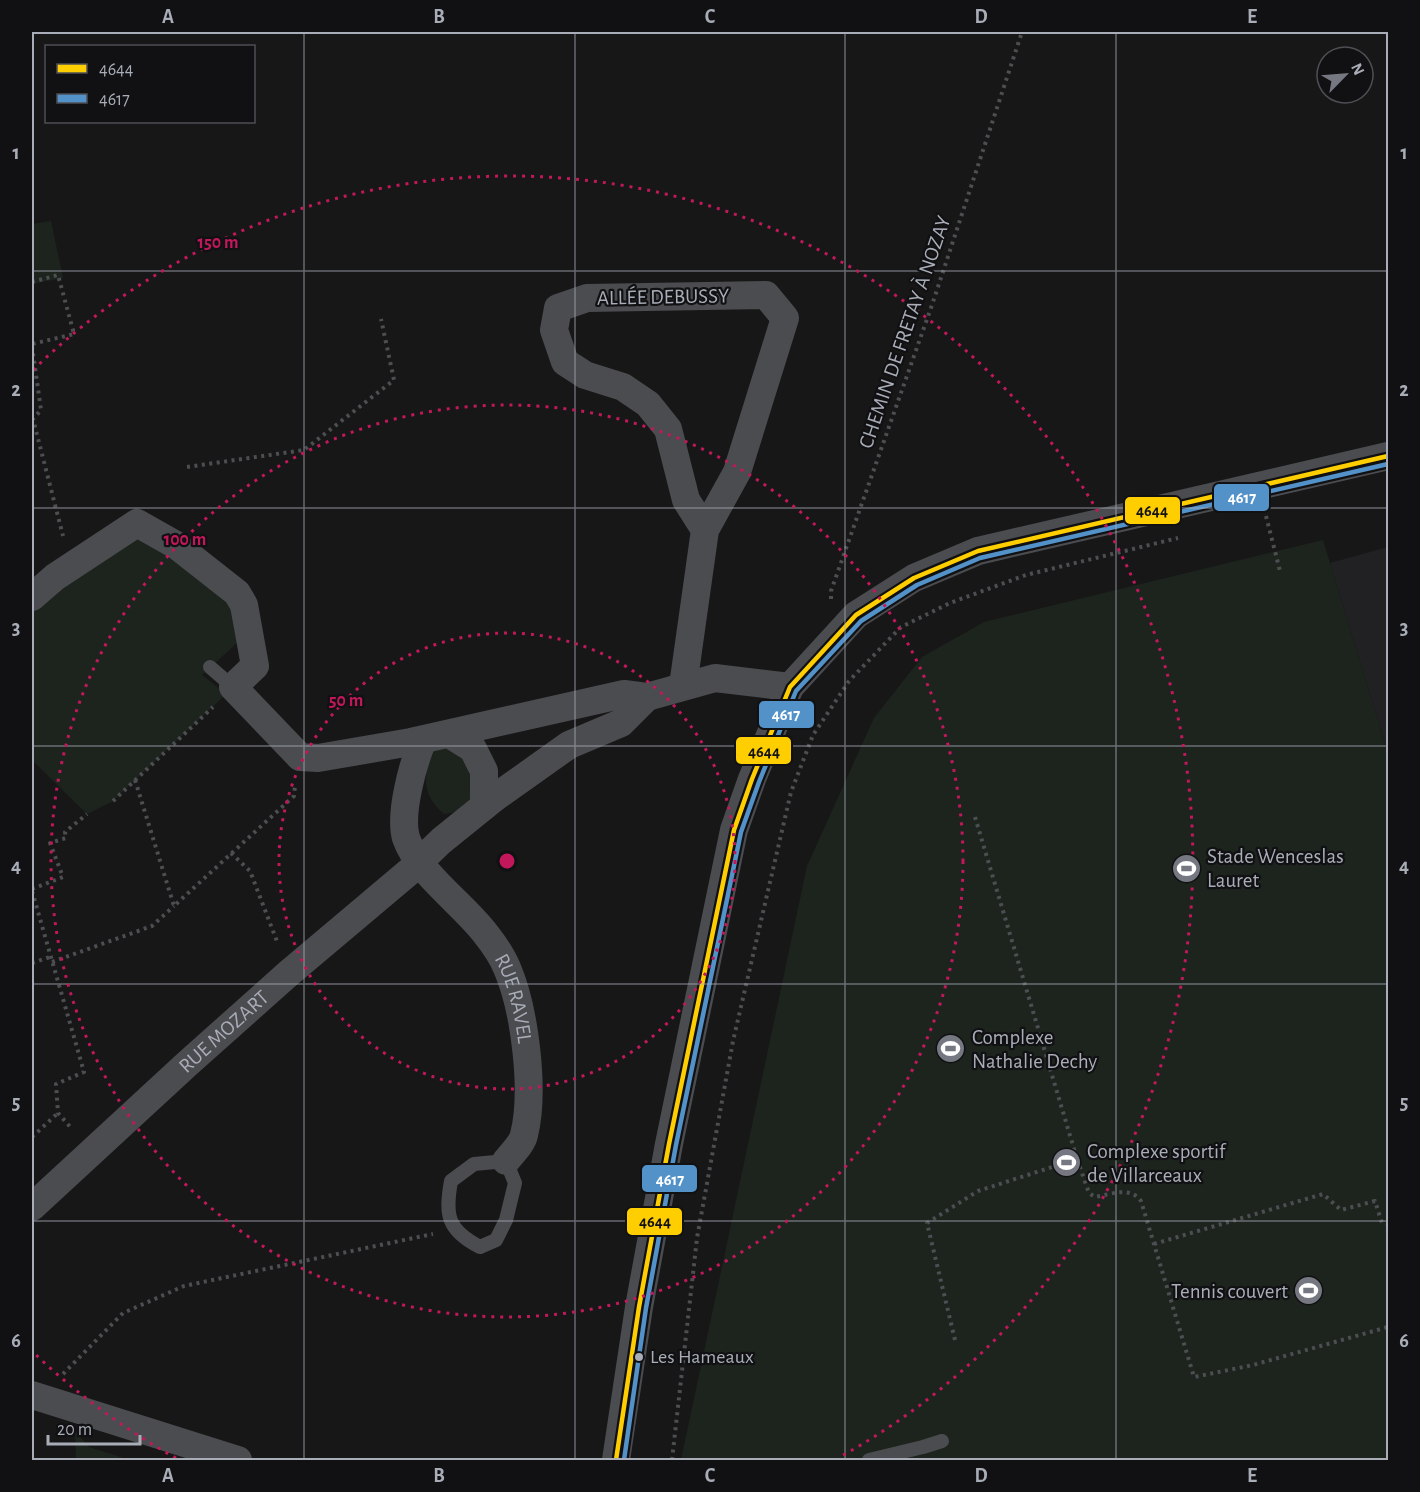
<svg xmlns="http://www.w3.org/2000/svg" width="1420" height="1492" viewBox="0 0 1420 1492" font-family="'Alegreya Sans',sans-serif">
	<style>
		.built { fill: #212123 }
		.green { fill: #1d241e }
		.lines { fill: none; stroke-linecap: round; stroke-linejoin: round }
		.path { stroke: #4d4e52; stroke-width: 4; stroke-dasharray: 3 4.5; stroke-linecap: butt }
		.lane { stroke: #4b4c50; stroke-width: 14 }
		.street { stroke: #4b4c50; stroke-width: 28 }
		.bus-1-casing { stroke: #111113; stroke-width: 9 }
		.bus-2-casing { stroke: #111113; stroke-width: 9 }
		.bus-1 { stroke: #ffce00; stroke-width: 4.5 }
		.bus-2 { stroke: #5292c9; stroke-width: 4.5 }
		.grid { fill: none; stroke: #a8adb8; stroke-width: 1.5; stroke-opacity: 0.55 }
		.ring { fill: none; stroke: #c2185b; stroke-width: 3; stroke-dasharray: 3 6 }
		.bus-dot { fill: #a8adb8; stroke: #111113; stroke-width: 2 }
		.labels { text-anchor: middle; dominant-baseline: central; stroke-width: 4.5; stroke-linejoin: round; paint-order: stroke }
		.bus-label { font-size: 20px; fill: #a8adb8; stroke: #111113; text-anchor: start }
		.street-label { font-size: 21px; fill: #a8adb8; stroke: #111113 }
		.poi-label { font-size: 21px; fill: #a8adb8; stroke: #111113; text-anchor: start }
		.centre { fill: #c2185b; stroke: #111113; stroke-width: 3 }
		.ring-label { font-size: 18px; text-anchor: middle; font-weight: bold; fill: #c2185b; stroke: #111113; stroke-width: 4.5; stroke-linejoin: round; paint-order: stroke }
		.line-badge { stroke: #111113; stroke-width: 2 }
		.badge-label { font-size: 16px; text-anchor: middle; font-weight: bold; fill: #fff }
		.pale-badge-label { font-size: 16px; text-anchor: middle; font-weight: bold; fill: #111 }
		.neatline { fill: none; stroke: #a8adb8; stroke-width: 2 }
		.grid-label { font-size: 20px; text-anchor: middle; font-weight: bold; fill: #a8adb8 }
	</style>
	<rect width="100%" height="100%" fill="#171717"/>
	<polygon class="built" points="1388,547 1388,754 1330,563"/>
	<g class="green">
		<polygon points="51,221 63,278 32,284 32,224"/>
		<polygon points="137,523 237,593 250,631 202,675 226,694 113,801 87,814 32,760 32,597"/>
		<polygon points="1323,540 1388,754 1388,1460 681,1460 807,866 874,718 922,657 984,622"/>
		<path d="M452,746L470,764L476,792C467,806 461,812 444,814C422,795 423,778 432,752Z"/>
		<polygon points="75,1431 89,1447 130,1460 76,1460"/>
	</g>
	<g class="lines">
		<g class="path">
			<polyline points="32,282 58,275 74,334 32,344"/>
			<polyline points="32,346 41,410 33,419 63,536"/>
			<polyline points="187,467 304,450 394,380 381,319"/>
			<polyline points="1266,516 1280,571"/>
			<polyline points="831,599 831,591 932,305 1022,32"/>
			<polyline points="135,780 174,906 294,796 295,785"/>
			<polyline points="113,801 213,707"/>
			<polyline points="975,817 1077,1159"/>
			<polyline points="231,853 250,871 278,944"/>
			<polyline points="32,889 63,877 50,843 66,838 65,832 87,814"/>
			<polyline points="32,891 84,1072 56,1084 58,1113 72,1129"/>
			<polyline points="52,962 152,926 174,906"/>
			<polyline points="32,963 50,957"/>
			<polyline points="32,1137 58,1113"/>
			<polyline points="1154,1244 1323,1194 1341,1210 1375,1201 1382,1223 1388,1224"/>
			<path d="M955,1340L927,1223L978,1191L1077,1159L1089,1193L1095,1197C1112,1194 1130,1186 1141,1201L1194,1377L1253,1365L1388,1327"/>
			<polyline points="63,1374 123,1313 184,1286 433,1234"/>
			<polyline points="672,1460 697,1238 733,1041 791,792 813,735 849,681 901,627 950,603 1026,575 1178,538"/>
		</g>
		<g class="lane">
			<polyline points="210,667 233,687"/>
			<path d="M506,1161L515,1183L506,1220L496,1240L480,1247C447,1230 445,1215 451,1181L474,1164Z"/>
			<polyline points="869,1460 923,1447 942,1441"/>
		</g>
		<g class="street">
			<polyline points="32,597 55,577 137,523 176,545 237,593 244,605 255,666 233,687 300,757 318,758 411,742 624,694 647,697 715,678 790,687"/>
			<polyline points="683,686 705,530 737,472 785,318 766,295 587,298 558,308 554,330 565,362 585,375 623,387 648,404 668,429 686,500 705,530"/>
			<polyline points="449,734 473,749 484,771 484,806"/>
			<path id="s1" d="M423,740C413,763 399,814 406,838C418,873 463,904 485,933C493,943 502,956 507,968C525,1010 535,1091 524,1135C522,1144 512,1153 506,1161"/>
			<path id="s2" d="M32,1207L187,1064L289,973L410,871L441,841L493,799L569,745L621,723L647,697"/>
			<polyline points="32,1395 238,1460"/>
			<polyline points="616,1460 639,1307 669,1144 734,830 752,779 790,687 856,615 914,578 978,551 1388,456"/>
		</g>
		<defs>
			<polyline id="bus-1" points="616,1460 639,1307 669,1144 734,830 752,779 790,687 856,615 914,578 978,551 1388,456"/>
			<polyline id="bus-2" points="624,1460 646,1308 676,1145 741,832 759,782 796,691 861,621 917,585 980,558 1388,464"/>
		</defs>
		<use href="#bus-1" class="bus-1-casing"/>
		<use href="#bus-2" class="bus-2-casing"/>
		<use href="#bus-1" class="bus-1"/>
		<use href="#bus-2" class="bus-2"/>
	</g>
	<path class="grid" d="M304,32V1460M575,32V1460M845,32V1460M1116,32V1460M32,271H1388M32,508H1388M32,746H1388M32,984H1388M32,1221H1388"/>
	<g class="ring">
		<circle cx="507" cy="861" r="228"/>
		<circle cx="507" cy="861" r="456"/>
		<path d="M176 1458A683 683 0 0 1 33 1352M33 370A683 683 0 1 1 838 1458"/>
	</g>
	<defs>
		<symbol id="stadium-disc" viewBox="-11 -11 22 22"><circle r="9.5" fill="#757880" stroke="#111113"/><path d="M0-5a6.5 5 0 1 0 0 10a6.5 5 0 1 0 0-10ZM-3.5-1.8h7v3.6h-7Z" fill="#fff"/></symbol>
	</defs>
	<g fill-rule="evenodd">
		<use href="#stadium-disc" x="1170" y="852" width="33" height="33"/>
		<use href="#stadium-disc" x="934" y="1032" width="33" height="33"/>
		<use href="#stadium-disc" x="1050" y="1146" width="33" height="33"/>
		<use href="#stadium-disc" x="1292" y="1274" width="33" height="33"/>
	</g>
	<circle class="bus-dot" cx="639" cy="1357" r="5"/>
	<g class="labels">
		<g class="bus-label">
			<text x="650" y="1357">Les Hameaux</text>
		</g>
		<g class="street-label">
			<text transform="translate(663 297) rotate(-1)">ALLÉE DEBUSSY</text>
			<text transform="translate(905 332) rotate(-71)">CHEMIN DE FRETAY À NOZAY</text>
			<text stroke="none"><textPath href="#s1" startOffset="298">RUE RAVEL</textPath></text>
			<text stroke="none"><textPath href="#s2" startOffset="260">RUE MOZART</textPath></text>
		</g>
		<g class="poi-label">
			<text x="1207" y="856">Stade Wenceslas<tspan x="1207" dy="24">Lauret</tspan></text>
			<text x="972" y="1037">Complexe<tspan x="972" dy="24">Nathalie Dechy</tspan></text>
			<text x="1087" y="1151">Complexe sportif<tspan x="1087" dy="24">de Villarceaux</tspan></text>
			<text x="1288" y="1291" text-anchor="end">Tennis couvert</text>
		</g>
	</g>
	<circle cx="507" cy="861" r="9" class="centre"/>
	<g class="ring-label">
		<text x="218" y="248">150 m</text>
		<text x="185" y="545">100 m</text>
		<text x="346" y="706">50 m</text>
	</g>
	<g class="line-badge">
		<rect x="1213" y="483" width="57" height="29" rx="6" fill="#5292c9"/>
		<rect x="1124" y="496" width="57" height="29" rx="6" fill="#ffce00"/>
		<rect x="758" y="700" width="57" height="29" rx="6" fill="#5292c9"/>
		<rect x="735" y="736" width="57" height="29" rx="6" fill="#ffce00"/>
		<rect x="641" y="1164" width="57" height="29" rx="6" fill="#5292c9"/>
		<rect x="626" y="1207" width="57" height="29" rx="6" fill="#ffce00"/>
	</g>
	<g class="badge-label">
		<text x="1242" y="503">4617</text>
		<text x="786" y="720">4617</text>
		<text x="670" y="1185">4617</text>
	</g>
	<g class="pale-badge-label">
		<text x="1152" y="516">4644</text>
		<text x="764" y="757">4644</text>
		<text x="655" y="1227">4644</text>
	</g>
	<rect width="1420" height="1492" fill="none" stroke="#111113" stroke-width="66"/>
	<rect x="45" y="45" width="210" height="78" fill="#111113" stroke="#4d4f55" stroke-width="1.5"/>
	<rect x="57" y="64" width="30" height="9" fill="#ffce00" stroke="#4d4f55" stroke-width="1.5"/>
	<text x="99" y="75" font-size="18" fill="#a8adb8">4644</text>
	<rect x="57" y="94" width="30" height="9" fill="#5292c9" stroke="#4d4f55" stroke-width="1.5"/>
	<text x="99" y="105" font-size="18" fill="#a8adb8">4617</text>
	<g transform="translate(1345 75) rotate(65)"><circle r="28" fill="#111113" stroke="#4d4f55" stroke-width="1.5"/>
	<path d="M0-4.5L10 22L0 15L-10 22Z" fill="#757880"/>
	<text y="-9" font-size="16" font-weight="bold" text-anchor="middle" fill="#a8adb8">N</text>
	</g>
	<path d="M48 1435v9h92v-9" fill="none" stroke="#a8adb8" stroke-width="3"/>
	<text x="57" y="1435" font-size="18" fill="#a8adb8" stroke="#111113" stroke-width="4.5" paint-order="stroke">20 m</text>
	<rect x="33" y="33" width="1354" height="1426" class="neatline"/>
	<g class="grid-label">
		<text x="168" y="23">A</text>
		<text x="439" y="23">B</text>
		<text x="710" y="23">C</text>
		<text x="981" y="23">D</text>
		<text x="1252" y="23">E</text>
		<text x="16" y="159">1</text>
		<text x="1404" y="159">1</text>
		<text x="16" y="396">2</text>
		<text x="1404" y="396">2</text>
		<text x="16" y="634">3</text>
		<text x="1404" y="634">3</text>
		<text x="16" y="872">4</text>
		<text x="1404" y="872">4</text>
		<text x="16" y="1109">5</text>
		<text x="1404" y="1109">5</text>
		<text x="16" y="1347">6</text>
		<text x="1404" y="1347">6</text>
		<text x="168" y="1482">A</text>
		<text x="439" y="1482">B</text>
		<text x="710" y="1482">C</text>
		<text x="981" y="1482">D</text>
		<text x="1252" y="1482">E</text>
	</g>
</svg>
